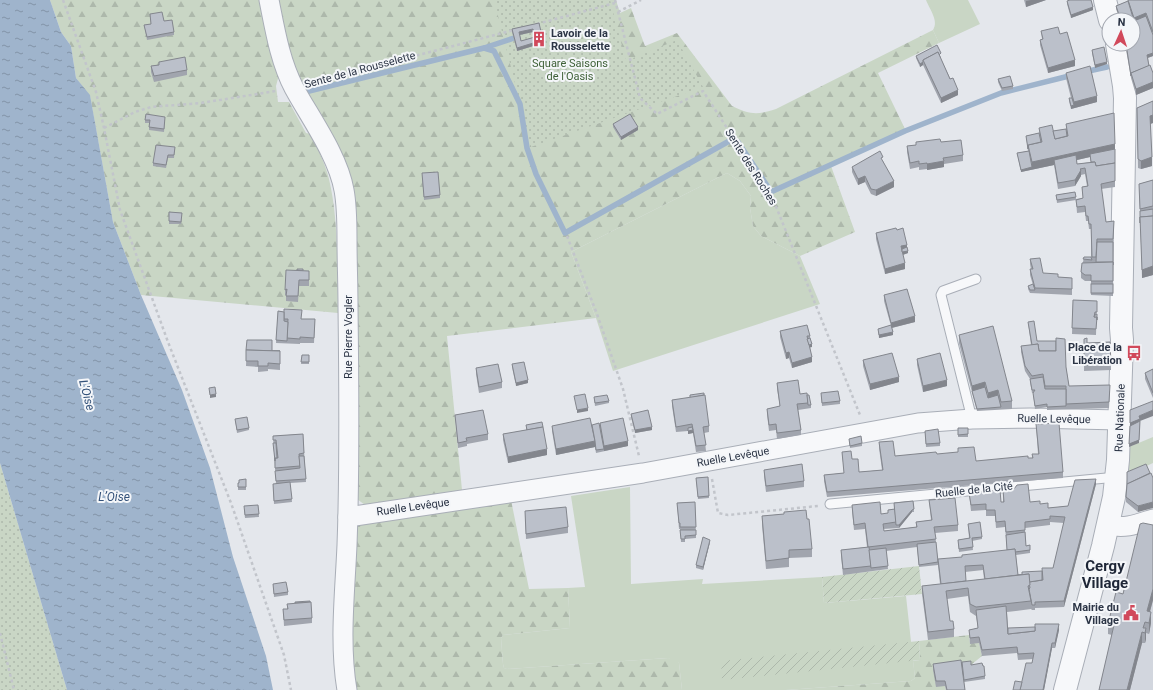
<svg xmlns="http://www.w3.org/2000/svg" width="1153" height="690" viewBox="0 0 1153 690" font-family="Roboto,sans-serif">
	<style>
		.built { fill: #d2d6de }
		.grass { fill: #c9d6c5 }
		.forest { fill: url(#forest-firs) }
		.park { fill: url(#park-dots) }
		.garden { fill: url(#garden-furrows) }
		.water { fill: url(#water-ripples) }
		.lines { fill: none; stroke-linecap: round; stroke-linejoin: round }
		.stream { stroke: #9fb4cc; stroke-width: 5.5 }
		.service-casing { stroke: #a9aeb7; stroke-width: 11 }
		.minor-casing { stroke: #a9aeb7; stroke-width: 21 }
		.tertiary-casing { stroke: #a9aeb7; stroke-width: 24 }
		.path { stroke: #c2c5cb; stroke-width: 2.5; stroke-dasharray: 3 3; stroke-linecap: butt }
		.service { stroke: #f7f8fa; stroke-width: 9 }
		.minor { stroke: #f7f8fa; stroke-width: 19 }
		.tertiary { stroke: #f7f8fa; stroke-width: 22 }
		.wall { fill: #a1a5ae; fill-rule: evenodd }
		.shaded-wall { fill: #83868d }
		.building { fill: #bbc0ca; stroke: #83868d; fill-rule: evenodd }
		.labels { text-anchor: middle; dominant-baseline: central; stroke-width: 4; stroke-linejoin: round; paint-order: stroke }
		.poi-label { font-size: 11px; font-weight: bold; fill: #2b3445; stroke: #f4f6f9; text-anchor: end }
		.park-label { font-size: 11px; fill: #3f6138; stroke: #f4f6f9 }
		.street-label { font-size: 11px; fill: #2b3445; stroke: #f4f6f9 }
		.water-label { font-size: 12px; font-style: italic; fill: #34527a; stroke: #f4f6f9 }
		.district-label { font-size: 15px; font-weight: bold; fill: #1d2536; stroke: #f4f6f9 }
	</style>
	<defs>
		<pattern id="forest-firs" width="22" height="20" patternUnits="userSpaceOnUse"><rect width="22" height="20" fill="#c9d6c5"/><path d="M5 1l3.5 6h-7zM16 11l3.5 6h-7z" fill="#adb8ab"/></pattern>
		<pattern id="park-dots" width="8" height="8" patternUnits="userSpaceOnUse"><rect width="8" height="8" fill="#c9d6c5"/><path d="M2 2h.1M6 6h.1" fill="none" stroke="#adb8ab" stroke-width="1.8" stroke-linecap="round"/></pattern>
		<pattern id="garden-furrows" width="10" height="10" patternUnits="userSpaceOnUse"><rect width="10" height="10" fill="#c9d6c5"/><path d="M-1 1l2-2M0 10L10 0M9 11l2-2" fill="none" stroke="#adb8ab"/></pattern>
		<pattern id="water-ripples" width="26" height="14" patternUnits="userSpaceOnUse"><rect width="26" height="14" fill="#9fb4cc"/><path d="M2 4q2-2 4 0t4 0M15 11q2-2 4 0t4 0" fill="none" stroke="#8293a7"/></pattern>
	</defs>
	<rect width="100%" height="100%" fill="#e4e7ec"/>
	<polygon class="built" points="1153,600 1153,690 1130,690 1142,643 1145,643 1145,633 1149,633 1147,622"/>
	<g class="grass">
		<path d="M926,0H968L980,24L939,43L933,30C939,21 930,10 926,0Z"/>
		<polygon points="727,173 740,181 751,196 750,208 753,226 761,236 800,256 820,304 613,371 596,318 571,252"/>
		<polygon points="1153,437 1153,463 1127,475 1129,447"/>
		<polygon points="630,487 631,584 703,579 702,584 822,577 824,603 906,596 915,678 911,681 786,690 682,690 679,663 668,658 507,669 504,668 503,664 501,638 503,635 570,628 568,588 585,587 571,496"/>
	</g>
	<g class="forest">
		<path d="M50,0H259L267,35L280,71L276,86L278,102H289L306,133L311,134C318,149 325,163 329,179C339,221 337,270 338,313L141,295L113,222L90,96L76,78L71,46L61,32Z"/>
		<path d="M275,0H616L620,13L631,8L645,46L677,33L732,106C751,115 757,115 776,109L933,30L939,43L878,73L906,131L831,166L855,232L800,256L761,236L753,226L750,208L751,196L740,181L727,173L571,252L596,318L447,336L462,490L365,505L357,499L353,202L291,64Z"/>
		<polygon points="511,500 529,589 568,588 570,628 503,635 501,638 503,664 504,668 508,669 668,658 675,659 679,663 682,690 353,690 351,676 355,524"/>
		<polygon points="969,635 970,643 979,643 982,656 945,686 946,690 786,690 911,681 915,678 913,661 920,660 919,641"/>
	</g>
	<g class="park">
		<polygon points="494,0 610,0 626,61 677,40 703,87 531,147"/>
		<polygon points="0,463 67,690 0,690"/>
	</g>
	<g class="garden">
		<polygon points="919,566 922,594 824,603 822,577"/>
		<polygon points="919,641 920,660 722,680 721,661"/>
	</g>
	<polygon class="water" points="0,0 50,0 61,32 71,46 76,78 90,95 113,222 141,295 182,390 210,468 233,557 266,656 273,690 67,690 0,463"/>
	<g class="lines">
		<g class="stream">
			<polyline points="484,48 514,38"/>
			<polyline points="1084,72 1107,67"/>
			<polyline points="305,92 484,48 494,51 520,104 527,148 536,174 565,233 731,140 738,142 770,190 773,191 905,131 1001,93 1073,75"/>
		</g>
		<defs>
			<g id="service">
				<polyline points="972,419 941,295 943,291 976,279"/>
				<polyline points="830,504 1117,477"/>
			</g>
			<g id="minor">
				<path d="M269,0C275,30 280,61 294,88C311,119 338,156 344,190C347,206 347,223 347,240C347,262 348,284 348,307C349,386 350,466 347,545C345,592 339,643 347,690"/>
				<polyline points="348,517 643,473 918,423 972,419 1030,418 1120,420"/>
				<path d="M1109,525C1125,529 1137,524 1153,519"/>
			</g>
			<g id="tertiary">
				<polyline points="1105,0 1110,20"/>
				<polyline points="1065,690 1103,546 1114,497 1118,460 1122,340 1121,328 1125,98 1124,86 1117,44"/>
			</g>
		</defs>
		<use href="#service" class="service-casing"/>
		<use href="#minor" class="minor-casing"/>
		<use href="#tertiary" class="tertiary-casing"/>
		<g class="path">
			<polyline points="63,0 96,92 104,128 120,210 168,342 231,503 284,655 291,690"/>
			<polyline points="615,0 640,98 657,114 703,91 773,199 860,415"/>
			<polyline points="618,12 641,0"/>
			<polyline points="537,24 615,3"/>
			<polyline points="312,83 514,30"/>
			<polyline points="104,128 135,112 151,107 201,103 276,91"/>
			<polyline points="567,236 597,314 623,389 639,456"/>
			<polyline points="712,479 718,513 728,515 818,506"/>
			<polyline points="0,633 14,690"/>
		</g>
		<use href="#service" class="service"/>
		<use href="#minor" class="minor"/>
		<use href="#tertiary" class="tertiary"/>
	</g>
	<g class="wall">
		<polygon points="1024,0 1046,0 1026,7"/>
		<polygon points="1128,0 1153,0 1153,56 1148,58 1149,66 1153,73 1153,88 1136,95 1131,78 1125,44 1133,44 1133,20 1120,20 1116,9 1116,6 1128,1"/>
		<polygon points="1067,1 1093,10 1071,18 1067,4"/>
		<polygon points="150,14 164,21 174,32 174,35 147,40 144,25 151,24"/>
		<path d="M539,23L543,43L517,51L512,32V29ZM533,32L535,37L521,41L520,35Z"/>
		<polygon points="1041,31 1060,34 1075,66 1048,73 1040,45 1040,40 1042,39"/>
		<polygon points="1092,50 1107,64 1095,68 1092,53"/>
		<polygon points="916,56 941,56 940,57 958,95 941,103 923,65 920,67 916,58"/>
		<polygon points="159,62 187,70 187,75 154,82 151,72 151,66 159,65"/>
		<polygon points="1066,73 1097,102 1071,109 1069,101 1069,98 1071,98 1066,78"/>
		<polygon points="998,79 1013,86 1013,89 1002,91 998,82"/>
		<polygon points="1153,101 1153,123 1150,124 1152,166 1141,169 1138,168 1137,108"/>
		<polygon points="145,120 165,120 164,132 149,130 149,123 145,123"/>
		<polygon points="613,124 638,130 621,140 613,127"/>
		<path d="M1066,124L1115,144V187L1101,189L1106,222L1114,221L1113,296L1091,295V281H1085L1081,278V272L1084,257H1091V229H1089L1088,221H1086L1085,212L1077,213L1076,200L1057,203L1056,195L1075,192L1076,199L1083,198L1082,187L1087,186L1085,174L1081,175V176L1075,186L1058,189L1054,165L1021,172L1017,153L1028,151L1026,136L1039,133V128L1053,131L1066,129ZM1090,157L1091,162L1077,164V160Z"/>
		<polygon points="916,142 941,142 963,155 963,161 944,164 944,167 927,170 927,169 919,170 919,167 910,169 907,152 907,146 916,145"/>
		<polygon points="175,147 174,158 168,158 166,168 153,166 153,163"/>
		<polygon points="883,161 894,187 876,196 871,194 865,182 858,185 852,172 852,167"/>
		<polygon points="422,176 440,195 440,198 424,200"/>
		<polygon points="1153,180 1153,275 1142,278 1140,214 1139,184"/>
		<polygon points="169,212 182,213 181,224 169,224"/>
		<polygon points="897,230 907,247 908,253 903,255 905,269 885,274 876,239 876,233"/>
		<polygon points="1030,259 1043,273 1058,277 1072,278 1072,295 1030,293 1028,289 1028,286 1033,285 1030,275 1030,269 1031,269 1030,264"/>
		<polygon points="303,271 309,271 309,286 299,286 298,302 286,301 286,295 285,295 285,290"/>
		<polygon points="884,295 915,322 892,328 893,335 879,338 878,329 891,326 884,301"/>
		<polygon points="1073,300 1097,301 1096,335 1072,334"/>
		<polygon points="291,309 301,319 315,319 314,343 300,343 300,344 276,343 278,311 284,312"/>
		<polygon points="1028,322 1037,341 1066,367 1069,386 1110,391 1109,408 1047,410 1047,407 1035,409 1033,393 1032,393 1030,382 1030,379 1025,371 1021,352 1021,346 1031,345"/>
		<polygon points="780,331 810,336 812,347 810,347 812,362 792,368 789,358 786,359 780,337"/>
		<polygon points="959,335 1012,401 1012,409 977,411 959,343"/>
		<polygon points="1084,339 1087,343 1110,342 1111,370 1084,371"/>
		<polygon points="247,340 272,351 280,351 280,370 268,369 268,371 258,372 258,367 246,366"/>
		<polygon points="302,355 309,355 309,364 301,364"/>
		<polygon points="917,359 947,386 923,392 917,365"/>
		<polygon points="863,360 899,382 870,390 863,366"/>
		<polygon points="512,364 528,383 516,386 512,367"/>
		<polygon points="476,368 502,382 502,388 479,393 476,374"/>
		<polygon points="1153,369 1153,398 1145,379 1145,373"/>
		<polygon points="777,383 800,394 807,395 811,405 811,408 798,410 801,430 801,435 777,439 776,430 769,431 767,414 767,409 780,407 777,389"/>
		<polygon points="821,393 840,401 840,404 822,406"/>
		<polygon points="690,395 709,426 709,432 704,433 706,451 696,452 693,433 688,434 688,431 676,432 672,406 672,400 690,398"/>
		<polygon points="594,397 609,401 609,403 595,406"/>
		<polygon points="631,414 652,430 635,433 631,417"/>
		<polygon points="455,415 488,434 488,440 467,444 467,446 458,448"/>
		<polygon points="235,419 249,428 249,430 237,433"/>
		<polygon points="600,423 628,446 596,453 595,447 556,455 552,431 552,426 592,425 600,427"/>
		<polygon points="1036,424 1063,472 1063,478 827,497 824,481 824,475 844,473 842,452 852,459 859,472 882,470 879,448 879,442 895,456 937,454 976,461 1032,458 1032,454 1038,454"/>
		<polygon points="526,425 547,455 508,463 503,440 503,434 526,430"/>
		<rect x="958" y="428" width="10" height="9"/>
		<polygon points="925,433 940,443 940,446 926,447"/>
		<polygon points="303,434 306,482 290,483 292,502 274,504 273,484 276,484 273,436"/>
		<polygon points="849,439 862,443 862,446 850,448"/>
		<polygon points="764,470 804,481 804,487 766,492 764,476"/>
		<polygon points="1150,473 1138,512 1126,502 1126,497"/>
		<polygon points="708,477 709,498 698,499 696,478"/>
		<polygon points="246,479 246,490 238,490 238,483"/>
		<path d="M1096,484L1064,607L1035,608V610H1032L1031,609L1007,612L1008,628L1059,630L1055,648H1052L1044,690H1013L1022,682L1032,663L1033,659L1018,660L1017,653L982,656L979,643L970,644L969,630L978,628L976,616L970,612L968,596L947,599L950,621L954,629V637L928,640L922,594V586L940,584L938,565L919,567L917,547L886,551L888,569L843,575L841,556V550L867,547L865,529L854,530L852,511V505L881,514H888V510L894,509V503L913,501L914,512H912L899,528L883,529L884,531L916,527V522L931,520L929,500L958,525V531L935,533L938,562L962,557L1007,550L1005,527L996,528L995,516H986V510L971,511L969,493L1001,502H1003V490L1030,502L1040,504L1048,508L1068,506ZM1050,522L1064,523L1053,568L1042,571L1018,575L1016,555L1030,553V545L1026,546L1025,528L1050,525ZM983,570L984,579L966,581L965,572Z"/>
		<polygon points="695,502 696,538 685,539 685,542 681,542 680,529 679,529 677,503"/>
		<polygon points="258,505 259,517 245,518 244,509"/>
		<polygon points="525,511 568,527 568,533 526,539"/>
		<polygon points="784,514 812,549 812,557 789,558 789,567 766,569 762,525 762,516"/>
		<polygon points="968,524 982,537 982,539 972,541 973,550 959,552 958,540 969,538"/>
		<polygon points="1153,525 1153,600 1150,612 1151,623 1149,634 1146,633 1146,639 1145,643 1142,643 1130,690 1099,690 1112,635 1108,634 1108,624 1123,594"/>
		<polygon points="710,542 703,570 696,568 696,565"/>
		<polygon points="273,584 288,592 288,595 274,597"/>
		<polygon points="287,604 312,618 312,623 284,626 283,609 287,609"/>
		<polygon points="962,662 971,665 985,676 985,679 964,682 965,690 946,690 945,686 936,687 933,670 933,664"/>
	</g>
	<g class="shaded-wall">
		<polygon points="1031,0 1046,0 1026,7 1026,1"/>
		<polygon points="1093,7 1093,10 1071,18 1071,15"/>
		<polygon points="1146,13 1146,19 1134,23 1134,18"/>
		<polygon points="533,29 533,32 519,35 519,32"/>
		<polygon points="543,40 543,43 517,51 517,48"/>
		<polygon points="1153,53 1153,56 1147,58 1147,55"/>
		<polygon points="1075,60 1075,66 1048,73 1048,68"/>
		<polygon points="923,62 923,65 920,67 920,64"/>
		<polygon points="1107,62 1107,64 1095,68 1095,65"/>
		<polygon points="1153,82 1153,88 1136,95 1136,89"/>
		<polygon points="958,90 958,95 941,103 941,98"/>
		<polygon points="1097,96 1097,102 1071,109 1071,106 1074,105 1074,102"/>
		<polygon points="1153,115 1153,123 1150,124 1150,116"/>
		<polygon points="638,127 638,130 621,140 621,137"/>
		<polygon points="1115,144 1115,152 1090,154 1090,157 1055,165 1054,160 1054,165 1021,172 1021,170 1032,167 1032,162"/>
		<polygon points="1152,157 1152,166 1141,169 1141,161"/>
		<polygon points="944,161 944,167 927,170 927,164"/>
		<polygon points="1081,170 1081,176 1075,186 1075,180"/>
		<polygon points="865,176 865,182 858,185 858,179"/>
		<polygon points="894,181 894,187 876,196 876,190"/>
		<polygon points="907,245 907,250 902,252 901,246"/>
		<polygon points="908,251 908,253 902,255 902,252"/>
		<polygon points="905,263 905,269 885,274 885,269"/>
		<polygon points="1153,266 1153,275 1142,278 1142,270"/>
		<polygon points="915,316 915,322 891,328 891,323"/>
		<polygon points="893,332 893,335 879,338 879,335"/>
		<polygon points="812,344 812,347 808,348 808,345"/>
		<polygon points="789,352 789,358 786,359 786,353"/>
		<polygon points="812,357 812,362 792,368 792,363"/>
		<polygon points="899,377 899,382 870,390 870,384"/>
		<polygon points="528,380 528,383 516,386 516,383"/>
		<polygon points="947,380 947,386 923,392 923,386"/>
		<polygon points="985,382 985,390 972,391 972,386"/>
		<polygon points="998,390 998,398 988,401 988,393"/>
		<polygon points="216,394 216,397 210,398 210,395"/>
		<polygon points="588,408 588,411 577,413 577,410"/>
		<polygon points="1153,410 1153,416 1140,421 1139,443 1129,447 1130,423 1139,416"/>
		<polygon points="652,427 652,430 635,433 635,430"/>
		<polygon points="693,430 693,433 688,434 688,431"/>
		<polygon points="595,441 595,447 556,455 556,449"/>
		<polygon points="628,441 628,446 604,451 604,446"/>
		<polygon points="547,449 547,455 508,463 508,457"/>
		<polygon points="1096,479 1096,484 1064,607 1064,601"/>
		<polygon points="1153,502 1153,508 1138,512 1138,506"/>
		<polygon points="912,510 912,512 899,528 899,525"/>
		<polygon points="710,540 710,542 703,570 703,567"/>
		<polygon points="1153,589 1153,600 1147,622 1147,611"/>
		<polygon points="1151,612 1151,623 1149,634 1149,623"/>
		<polygon points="1059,624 1059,630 1055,648 1055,643"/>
		<polygon points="1146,628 1146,639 1145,643 1145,633"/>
		<polygon points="1142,632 1142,643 1130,690 1127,690"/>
		<polygon points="1052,643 1052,648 1044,690 1043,690"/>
	</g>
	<g class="building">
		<polygon points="1070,0 1091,0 1093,7 1071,15 1067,1"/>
		<polygon points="1128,0 1153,0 1153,32 1146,13 1134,18"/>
		<polygon points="1128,1 1134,21 1146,16 1153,35 1153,53 1147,55 1149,66 1131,73 1131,76 1126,44 1133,44 1133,20 1121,20 1116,6"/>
		<polygon points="162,12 164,21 172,20 174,32 147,37 144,25 151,24 150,14"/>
		<path d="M539,23L543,40L517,48L512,29ZM533,29L535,37L521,41L519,32Z"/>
		<polygon points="1058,27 1060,34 1067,32 1075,60 1048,68 1040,40 1043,39 1041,31"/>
		<polygon points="937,45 941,53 939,55 938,52 923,60 923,62 920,64 916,56"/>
		<polygon points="1104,47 1107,62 1095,65 1092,50"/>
		<polygon points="938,52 950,79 953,78 958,90 941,98 923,60"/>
		<polygon points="185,57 187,70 154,76 151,66 159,65 159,62"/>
		<polygon points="1150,65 1153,73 1153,82 1136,89 1131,73"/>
		<polygon points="1090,66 1097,96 1074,102 1066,73"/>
		<polygon points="1010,76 1013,86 1002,88 998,79"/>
		<polygon points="1069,98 1072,98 1074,105 1071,106"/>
		<polygon points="1153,101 1153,115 1150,116 1152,157 1141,161 1138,159 1137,108"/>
		<polygon points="1114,113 1115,144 1032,162 1028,145 1042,142 1039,128 1052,125 1055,139 1068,136 1066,124"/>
		<polygon points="146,114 165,117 164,129 149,127 150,120 145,120"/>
		<polygon points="630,114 638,127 621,137 613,124"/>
		<polygon points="1066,129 1067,136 1055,139 1053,131"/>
		<polygon points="1039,133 1041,142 1028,145 1028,149 1026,136"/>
		<polygon points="940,139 941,142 961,140 963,155 943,158 944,161 927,164 927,163 919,164 919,161 910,163 907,146 916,145 916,142"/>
		<polygon points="156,145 175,147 174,155 168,155 166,165 153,163"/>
		<polygon points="1115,149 1115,163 1096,166 1095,162 1091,162 1090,154"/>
		<polygon points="880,151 883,157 881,158 894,181 876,190 871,189 865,176 858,179 852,167"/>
		<polygon points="1029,151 1032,167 1021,170 1017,153"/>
		<polygon points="1076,155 1077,164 1095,162 1096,166 1115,163 1115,181 1101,184 1106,222 1114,221 1113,239 1097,239 1096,257 1092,257 1091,224 1089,224 1088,216 1086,216 1085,206 1077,207 1076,200 1083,198 1082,187 1088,186 1085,168 1080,169 1081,170 1075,180 1058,183 1054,160"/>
		<polygon points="438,172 440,195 424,197 422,173"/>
		<polygon points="1153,180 1153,206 1140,209 1139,184"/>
		<polygon points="1075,192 1076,197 1057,200 1056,195"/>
		<polygon points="1153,209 1153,216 1140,217 1140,223 1140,211"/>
		<polygon points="169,212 182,213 181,222 169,221"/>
		<polygon points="1153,216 1153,266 1142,270 1140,217"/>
		<polygon points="896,228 897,230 903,228 907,245 901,246 905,263 885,269 876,233"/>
		<polygon points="1097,242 1113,242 1113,265 1113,262 1096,262"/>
		<polygon points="907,247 908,251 902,252 902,249"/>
		<polygon points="1084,257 1091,257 1092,260 1083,259"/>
		<polygon points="1040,258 1043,273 1058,274 1058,277 1072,278 1072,289 1035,288 1030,269 1033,269 1030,259"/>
		<polygon points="1113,262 1113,281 1091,281 1091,275 1085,275 1081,272 1082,263"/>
		<polygon points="297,269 303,269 303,271 297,270"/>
		<polygon points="286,270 309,271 309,280 299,280 298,296 286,296 287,289 285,290"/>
		<polygon points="1033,284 1035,290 1030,290 1028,286"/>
		<rect x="1091" y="284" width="22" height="9"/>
		<polygon points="907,289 915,316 891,323 884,295"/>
		<polygon points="1073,300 1097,301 1097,312 1095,312 1094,317 1097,317 1096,329 1072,328"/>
		<polygon points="284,309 302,310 301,319 315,319 314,338 300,337 300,339 287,338 288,319 284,319"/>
		<polygon points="278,311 284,312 284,321 288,322 287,341 276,340"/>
		<polygon points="1097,314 1097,320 1097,317 1094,317 1095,315"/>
		<polygon points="1034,321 1037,341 1056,341 1056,351 1039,351 1038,344 1032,345 1028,322"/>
		<polygon points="807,325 810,336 807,336 812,357 792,363 789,352 786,353 780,331"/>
		<polygon points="891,325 893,332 879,335 878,329"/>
		<polygon points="993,326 1012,401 1001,402 998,390 988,393 985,382 972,386 959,335"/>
		<polygon points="810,338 812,344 809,345 807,339"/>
		<polygon points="1056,338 1065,339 1066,367 1069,386 1110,385 1109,402 1066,404 1066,386 1045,386 1043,374 1032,376 1025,366 1021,346 1038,344 1039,351 1056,351"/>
		<polygon points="1087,338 1087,343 1110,342 1111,364 1084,365 1084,339"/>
		<polygon points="247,340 272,340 272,351 280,351 246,350"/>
		<polygon points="246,350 280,351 280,364 268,363 268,366 258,366 258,361 246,361"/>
		<polygon points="892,353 899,377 870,384 863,360"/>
		<polygon points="940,353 947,380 923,386 917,359"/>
		<polygon points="302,355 309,355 309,362 301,362"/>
		<polygon points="524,362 528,380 516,383 512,364"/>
		<polygon points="498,364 502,382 479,387 476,368"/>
		<polygon points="1153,369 1153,393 1145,373"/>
		<polygon points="1043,377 1045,389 1066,389 1066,406 1047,407 1047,404 1035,406 1033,393 1035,390 1032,390 1030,379"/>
		<polygon points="798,380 800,394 807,393 808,403 797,404 801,430 777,433 776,424 769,425 767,409 780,406 777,383"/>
		<polygon points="215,387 216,394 210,395 209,388"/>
		<polygon points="985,387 988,398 998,395 1001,407 977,409 972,391"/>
		<polygon points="838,391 840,401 822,403 821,393"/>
		<polygon points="704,393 704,395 690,398 690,395"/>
		<polygon points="585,394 588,408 577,410 574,396"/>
		<polygon points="607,395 609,401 595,403 594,397"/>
		<polygon points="705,395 709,426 703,427 706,445 696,446 692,424 676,427 672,400"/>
		<polygon points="807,395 809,395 811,405 808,405"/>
		<polygon points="1153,401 1153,410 1139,416 1140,419 1130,423 1130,410"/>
		<polygon points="483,410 488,434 466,438 467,441 458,443 455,415"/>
		<polygon points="648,410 652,427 635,430 631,414"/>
		<polygon points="247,417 249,428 237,430 235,419"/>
		<polygon points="590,418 595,441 556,449 552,426"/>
		<polygon points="623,418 628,441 604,446 600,423"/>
		<polygon points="1140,421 1139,440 1129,444 1130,426"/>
		<polygon points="542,422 543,427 527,430 526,425"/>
		<polygon points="599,423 604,449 596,450 595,441 592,425"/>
		<polygon points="1059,423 1063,472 827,492 824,475 844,473 842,452 851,451 852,459 858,459 859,472 883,470 879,442 893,441 895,456 936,452 937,454 958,452 958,448 974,447 976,461 1028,456 1028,458 1033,458 1032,454 1039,454 1036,424"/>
		<polygon points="543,427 547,449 508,457 503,434"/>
		<polygon points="692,427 693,430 688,431 688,428"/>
		<polygon points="958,428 968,428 968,434 958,435"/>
		<polygon points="938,429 940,443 926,444 925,431"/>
		<polygon points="303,434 304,453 299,454 300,466 275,468 275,458 278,458 276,440 273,440 273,436"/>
		<polygon points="861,436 862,443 850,446 849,439"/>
		<polygon points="273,443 276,443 277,458 275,458 275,461"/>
		<polygon points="299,456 304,456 306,479 276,481 275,471 300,468"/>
		<polygon points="802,464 804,481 766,486 764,470"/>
		<polygon points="1146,464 1150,473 1127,484 1127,472"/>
		<polygon points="1151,473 1153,478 1153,502 1138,506 1126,497 1127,484"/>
		<polygon points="708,477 709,496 698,497 696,478"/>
		<polygon points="246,479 246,487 238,487 238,483 239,483 239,480"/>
		<polygon points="1096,479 1064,601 1035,602 1035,605 1032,605 1029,589 1030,588 1029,582 1043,580 1042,568 1053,568 1065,517 1050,516 1050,519 1025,522 1025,530 1006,532 1005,521 996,522 995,510 986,510 986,504 971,505 969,493 1000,490 1001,502 1004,502 1003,490 1014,489 1017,485 1028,484 1030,502 1040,501 1040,504 1048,503 1048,508 1068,506 1075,480"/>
		<polygon points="290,482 292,499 274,501 273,484"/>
		<polygon points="955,498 958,525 934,527 936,539 868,547 865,523 854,525 852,505 880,502 881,514 888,513 888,510 895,509 896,522 883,524 884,531 917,527 916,522 932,520 929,500"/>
		<polygon points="913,501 914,509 912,510 899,525 896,525 894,503"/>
		<polygon points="695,502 696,527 680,527 680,523 679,523 677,503"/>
		<polygon points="258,505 259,514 245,515 244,506"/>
		<polygon points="566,507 568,527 526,534 525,511"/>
		<polygon points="806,510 807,519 809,519 812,549 789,550 789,558 766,561 762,516 784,514 784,512"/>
		<polygon points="980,522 982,537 972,538 973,547 959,549 958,540 970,538 968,524"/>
		<polygon points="1143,523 1153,525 1153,589 1147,611 1151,612 1149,623 1145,622 1143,628 1146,628 1145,633 1142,632 1127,690 1099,690 1114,625 1108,624 1116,592 1123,594 1140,524"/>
		<polygon points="680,530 696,530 696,535 685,536 685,539 681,539"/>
		<polygon points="1025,532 1026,546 1030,545 1030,550 1015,552 1015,549 1007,550 1006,535"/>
		<polygon points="703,537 710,540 703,567 696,565"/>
		<polygon points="936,542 938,562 919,565 917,544"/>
		<polygon points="869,547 871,566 843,569 841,550"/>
		<polygon points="886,548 888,566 871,568 869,550"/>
		<polygon points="1015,549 1018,575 985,579 983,565 965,566 966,581 941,584 938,559 962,557 962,555"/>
		<polygon points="1042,571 1042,580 1029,582 1029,574 1018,575 1022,575 1022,572"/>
		<polygon points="1029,574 1030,585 1028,586 1031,601 976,607 970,604 968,588 946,591 950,621 953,621 954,629 928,632 922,586"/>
		<polygon points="286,582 288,592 274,594 273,584"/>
		<polygon points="310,601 310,602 295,603 295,602"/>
		<polygon points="311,602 312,618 284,620 283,609 288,609 287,604"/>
		<polygon points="1006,606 1008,634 1035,631 1035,624 1059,624 1055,643 1052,643 1043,690 1020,690 1026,663 1032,663 1034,653 1018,654 1017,647 982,650 979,637 970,638 969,630 978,628 976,610"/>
		<polygon points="1035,627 1035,631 1008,634 1008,628"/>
		<polygon points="961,660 965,690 947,690 945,681 936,681 933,664"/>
		<polygon points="971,661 971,665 982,663 983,666 984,666 985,676 964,680 962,662"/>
		<polygon points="1015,681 1022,682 1020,690 1013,690"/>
	</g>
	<defs>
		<symbol id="building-bare" viewBox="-9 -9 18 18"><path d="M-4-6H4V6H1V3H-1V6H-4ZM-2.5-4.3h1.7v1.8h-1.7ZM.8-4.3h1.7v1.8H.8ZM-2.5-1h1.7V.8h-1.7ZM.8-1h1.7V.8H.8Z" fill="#d1495b" stroke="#f4f6f9" stroke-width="2.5" paint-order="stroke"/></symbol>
		<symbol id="bus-bare" viewBox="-9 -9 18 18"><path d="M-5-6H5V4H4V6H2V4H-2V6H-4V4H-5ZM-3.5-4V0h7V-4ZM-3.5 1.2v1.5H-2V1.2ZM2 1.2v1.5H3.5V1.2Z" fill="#d1495b" stroke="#f4f6f9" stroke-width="2.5" paint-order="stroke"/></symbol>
		<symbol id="civic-bare" viewBox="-9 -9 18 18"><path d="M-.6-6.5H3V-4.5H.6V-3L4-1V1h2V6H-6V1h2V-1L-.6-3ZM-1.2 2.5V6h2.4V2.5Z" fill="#d1495b" stroke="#f4f6f9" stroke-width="2.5" paint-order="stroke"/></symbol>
	</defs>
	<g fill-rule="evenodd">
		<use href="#building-bare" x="528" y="28" width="22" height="22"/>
		<use href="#bus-bare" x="1123" y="342" width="22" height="22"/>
		<use href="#civic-bare" x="1120" y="602" width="22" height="22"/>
	</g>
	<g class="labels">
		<g class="poi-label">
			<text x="551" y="33" text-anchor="start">Lavoir de la<tspan x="551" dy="13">Rousselette</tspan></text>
			<text x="1122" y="347">Place de la<tspan x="1122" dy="13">Libération</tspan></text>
			<text x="1119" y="607">Mairie du<tspan x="1119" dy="13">Village</tspan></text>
		</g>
		<g class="park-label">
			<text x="570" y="63">Square Saisons<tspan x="570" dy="13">de l'Oasis</tspan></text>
		</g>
		<g class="street-label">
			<text transform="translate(360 70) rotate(-15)">Sente de la Rousselette</text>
			<text transform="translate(751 167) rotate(58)">Sente des Roches</text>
			<text transform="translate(348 337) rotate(-90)">Rue Pierre Vogler</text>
			<text transform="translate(1120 418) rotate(-88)">Rue Nationale</text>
			<text transform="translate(1054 419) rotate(1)">Ruelle Levêque</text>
			<text transform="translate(733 457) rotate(-10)">Ruelle Levêque</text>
			<text transform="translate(974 490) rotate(-6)">Ruelle de la Cité</text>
			<text transform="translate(413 507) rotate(-8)">Ruelle Levêque</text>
		</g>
		<g class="water-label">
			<text transform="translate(87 395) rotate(75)">L'Oise</text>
			<text x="114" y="497">L’Oise</text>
		</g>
		<g class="district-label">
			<text x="1105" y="566">Cergy<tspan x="1105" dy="17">Village</tspan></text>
		</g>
	</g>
	<g transform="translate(1121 32) rotate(3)"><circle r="19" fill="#f4f6f9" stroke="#a4a8b1"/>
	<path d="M0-3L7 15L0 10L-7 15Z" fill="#d1495b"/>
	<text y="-6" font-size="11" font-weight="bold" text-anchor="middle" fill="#2b3445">N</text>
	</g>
</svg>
